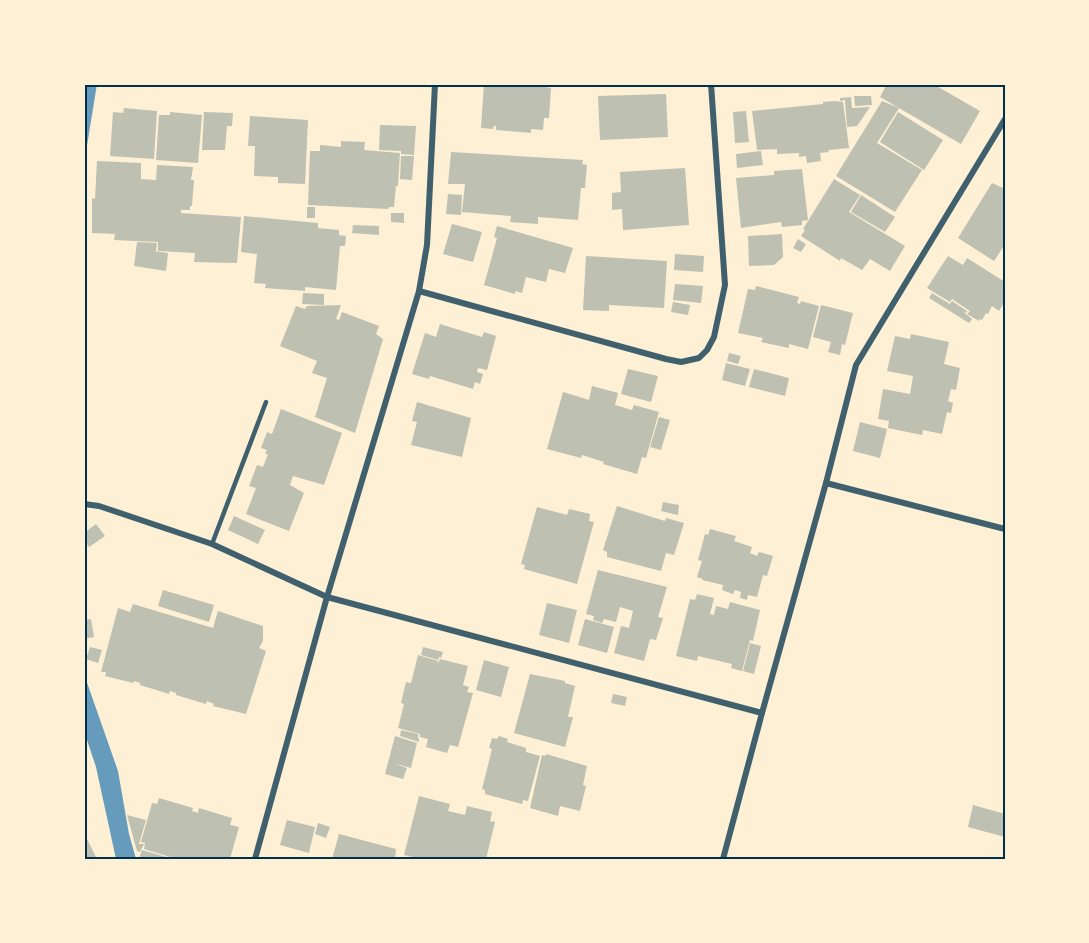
<svg xmlns="http://www.w3.org/2000/svg" width="1089" height="943" viewBox="0 0 1089 943" font-family="'Alegreya Sans',sans-serif">
	<style>
		.water { fill: #669bbc }
		.building { fill: #bec0b2 }
		.lines { fill: none; stroke-linecap: round; stroke-linejoin: round }
		.service { stroke: #3f606c; stroke-width: 4.5 }
		.minor { stroke: #3f606c; stroke-width: 6 }
		.neatline { fill: none; stroke: #003049; stroke-width: 2 }
	</style>
	<rect width="100%" height="100%" fill="#fdf0d5"/>
	<g class="water">
		<polygon points="84,84 97,84 84,164"/>
		<polygon points="84,674 118,771 129,834 136,859 116,859 96,767 84,731"/>
	</g>
	<g class="building">
		<polygon points="484,84 545,84 545,87 551,88 549,118 544,118 543,130 531,129 531,133 496,130 496,126 494,126 493,129 481,128"/>
		<polygon points="887,84 933,84 980,111 961,144 880,97"/>
		<polygon points="666,94 668,137 600,140 598,96"/>
		<polygon points="854,96 871,96 872,105 855,106"/>
		<polygon points="851,97 852,108 870,107 857,126 847,127 845,100 840,101 840,98"/>
		<polygon points="835,101 843,102 849,148 828,150 829,152 820,153 821,161 807,163 806,156 799,157 799,153 777,154 777,149 757,150 752,111 823,104 823,102"/>
		<polygon points="882,101 899,108 877,143 922,170 895,212 836,176"/>
		<polygon points="124,108 157,111 154,159 110,156 113,112 123,113"/>
		<polygon points="746,111 749,142 735,143 733,112"/>
		<polygon points="170,112 202,115 198,163 156,160 159,115 170,115"/>
		<polygon points="204,112 233,113 232,126 227,126 225,150 202,150"/>
		<polygon points="898,112 943,140 924,170 880,142"/>
		<polygon points="250,116 308,120 305,184 278,183 278,177 254,176 255,146 248,146"/>
		<polygon points="380,125 416,126 414,155 401,154 401,151 379,150"/>
		<polygon points="341,141 365,142 364,150 400,153 398,186 396,186 394,207 389,207 388,209 308,205 310,151 320,151 320,145 341,147"/>
		<polygon points="761,151 763,165 737,168 736,154"/>
		<polygon points="451,152 583,160 582,164 587,165 585,188 581,188 578,220 538,217 538,224 510,222 511,216 462,212 465,184 448,184"/>
		<polygon points="401,156 414,156 412,180 400,179"/>
		<polygon points="97,161 141,163 141,179 156,180 157,165 193,167 191,180 194,180 192,206 190,206 190,210 181,210 181,213 241,217 237,263 194,262 195,253 158,251 158,242 114,240 115,234 92,233 92,198 95,199"/>
		<polygon points="685,168 689,225 623,230 622,209 612,210 612,193 621,192 620,172"/>
		<polygon points="802,169 808,220 802,221 802,225 782,227 781,222 741,228 736,178 774,175 774,171"/>
		<polygon points="834,179 860,195 849,212 905,246 890,271 870,259 862,270 841,258 840,261 801,236 805,230 803,229"/>
		<polygon points="992,183 1005,189 1005,244 994,261 958,238"/>
		<polygon points="448,194 462,195 461,215 446,214"/>
		<polygon points="861,195 895,217 885,232 851,212"/>
		<rect x="307" y="207" width="8" height="11"/>
		<polygon points="391,213 404,213 404,223 391,222"/>
		<polygon points="244,216 318,223 318,228 339,230 339,235 346,236 345,246 340,246 336,290 305,287 305,291 265,288 266,284 254,283 257,254 241,252"/>
		<polygon points="452,224 482,232 473,262 443,254"/>
		<polygon points="353,225 379,226 379,235 352,233"/>
		<polygon points="497,226 573,248 565,273 549,269 546,282 526,277 522,293 515,291 515,294 484,285 497,238 494,237"/>
		<polygon points="782,234 783,257 774,265 749,266 748,236"/>
		<polygon points="798,239 806,244 801,252 793,248"/>
		<polygon points="137,242 157,243 156,251 153,251 168,253 166,271 134,266"/>
		<polygon points="675,254 704,256 703,272 674,270"/>
		<polygon points="586,256 667,261 664,308 609,305 609,311 583,310"/>
		<polygon points="948,256 963,265 967,258 1005,282 1005,301 999,311 992,306 988,314 986,313 982,320 980,319 979,321 967,314 970,311 952,299 950,302 927,288"/>
		<polygon points="675,284 703,286 701,303 673,300"/>
		<polygon points="756,286 799,297 797,303 800,304 801,301 819,306 808,349 789,344 789,348 761,342 763,338 738,333 748,289 755,290"/>
		<polygon points="303,293 324,294 324,305 302,304"/>
		<polygon points="932,293 950,304 952,301 967,311 966,313 962,311 972,319 969,323 929,298"/>
		<polygon points="673,302 690,305 688,315 671,312"/>
		<polygon points="341,305 336,319 339,320 342,312 379,326 376,334 383,339 355,433 315,417 327,378 312,373 317,361 280,346 296,306 305,309 307,306"/>
		<polygon points="821,305 853,313 845,345 842,344 840,355 828,352 831,342 813,337"/>
		<polygon points="440,324 482,337 484,332 496,336 487,370 478,368 477,372 483,374 480,384 475,382 473,389 430,376 429,379 412,374 425,333 436,337"/>
		<polygon points="911,334 949,342 944,364 960,368 956,390 951,389 948,401 953,403 951,413 947,412 942,434 923,430 922,435 888,428 889,421 878,419 883,389 910,394 913,376 887,371 895,336 910,339"/>
		<polygon points="729,353 741,356 738,364 727,361"/>
		<polygon points="726,363 750,369 745,386 722,380"/>
		<polygon points="628,369 658,376 651,402 621,394"/>
		<polygon points="754,369 789,378 785,396 749,387"/>
		<polygon points="592,386 618,393 615,405 632,410 634,405 659,412 646,458 642,457 637,474 603,464 604,462 582,455 581,458 547,449 563,392 589,400"/>
		<polygon points="417,402 471,418 462,457 411,445 417,422 412,421"/>
		<polygon points="281,409 342,433 324,485 293,476 290,485 304,493 289,531 246,514 256,488 249,486 257,465 263,467 268,454 265,454 267,450 261,448 267,432 272,434"/>
		<polygon points="659,417 670,420 661,450 650,447"/>
		<polygon points="860,422 887,429 880,458 853,451"/>
		<polygon points="663,502 679,505 678,515 661,511"/>
		<polygon points="617,506 665,521 666,518 684,523 674,555 666,553 661,571 607,557 607,552 603,550"/>
		<polygon points="537,507 567,515 569,509 590,514 589,521 594,522 577,584 524,569 525,565 521,564"/>
		<polygon points="234,516 265,530 258,544 228,530"/>
		<polygon points="96,524 105,536 89,547 84,540 84,533"/>
		<polygon points="710,529 736,536 734,541 752,547 750,553 757,556 759,552 773,556 767,576 763,575 757,597 748,595 747,600 740,598 741,592 735,590 733,594 722,590 723,585 702,580 703,579 697,577 702,561 698,560 705,534 708,535"/>
		<polygon points="598,570 667,587 658,617 663,618 656,640 650,639 644,661 614,653 621,626 629,628 633,611 620,607 616,622 604,619 602,623 593,620 594,616 586,614"/>
		<polygon points="163,590 214,605 209,622 158,606"/>
		<polygon points="697,594 714,598 710,614 714,615 716,606 728,609 730,602 760,610 753,641 750,640 742,671 731,668 732,664 698,656 697,661 676,656 690,599 695,600"/>
		<polygon points="547,603 577,610 569,643 539,635"/>
		<polygon points="133,604 213,628 218,611 263,626 263,641 259,648 266,651 246,714 213,706 214,704 207,701 206,704 176,695 176,693 170,691 169,694 140,685 140,683 134,681 133,683 105,676 106,672 101,672 118,608 130,612"/>
		<polygon points="91,619 94,637 84,639 84,620"/>
		<polygon points="585,619 614,627 607,653 578,645"/>
		<polygon points="750,643 761,646 754,674 743,671"/>
		<polygon points="90,647 102,650 98,663 86,659"/>
		<polygon points="423,647 443,652 441,658 439,657 438,660 421,655"/>
		<polygon points="418,655 438,661 437,665 440,659 468,666 463,685 469,687 467,692 473,693 458,747 450,745 447,753 426,747 428,739 420,737 420,734 398,728 404,704 401,703 406,682 411,683"/>
		<polygon points="484,660 509,667 501,697 476,690"/>
		<polygon points="530,674 565,681 565,683 575,686 568,717 573,717 565,747 514,733"/>
		<polygon points="613,694 627,697 625,706 611,703"/>
		<polygon points="401,730 418,734 419,742 400,736"/>
		<polygon points="395,736 417,743 411,768 393,763 407,768 403,779 385,774"/>
		<polygon points="499,736 508,739 507,742 526,748 526,752 540,756 528,801 523,800 522,804 485,794 485,790 482,789 492,749 489,748 492,738 497,739"/>
		<polygon points="546,754 587,766 583,785 586,786 580,811 560,806 558,816 530,808 542,755 545,756"/>
		<polygon points="419,796 450,804 448,811 465,815 467,806 492,812 490,821 495,822 486,859 422,859 404,855"/>
		<polygon points="159,798 193,808 192,811 198,813 199,808 232,818 230,825 239,827 230,859 144,859 139,858 142,850 170,858 171,853 170,857 144,849 145,843 141,842 152,803 157,804"/>
		<polygon points="973,805 1005,814 1005,837 968,827"/>
		<polygon points="127,815 146,820 139,844 144,844 140,852 137,851"/>
		<polygon points="287,820 315,827 309,853 280,845"/>
		<polygon points="318,823 330,827 326,838 315,834"/>
		<polygon points="84,833 97,859 84,859"/>
		<polygon points="339,834 396,849 395,859 332,859"/>
	</g>
	<g class="lines">
		<polyline class="service" points="212,544 266,402"/>
		<g class="minor">
			<polyline points="419,291 666,359 681,362 699,358 707,350 714,337 725,285 711,84"/>
			<polyline points="826,483 1005,529"/>
			<polyline points="84,504 99,506 212,544 327,597 762,713"/>
			<polyline points="255,859 327,597 419,291 427,245 435,84"/>
			<polyline points="723,859 762,713 826,483 856,365 1005,119"/>
		</g>
	</g>
	<rect width="1089" height="943" fill="none" stroke="#fdf0d5" stroke-width="171"/>
	<rect x="86" y="86" width="918" height="772" class="neatline"/>
</svg>
